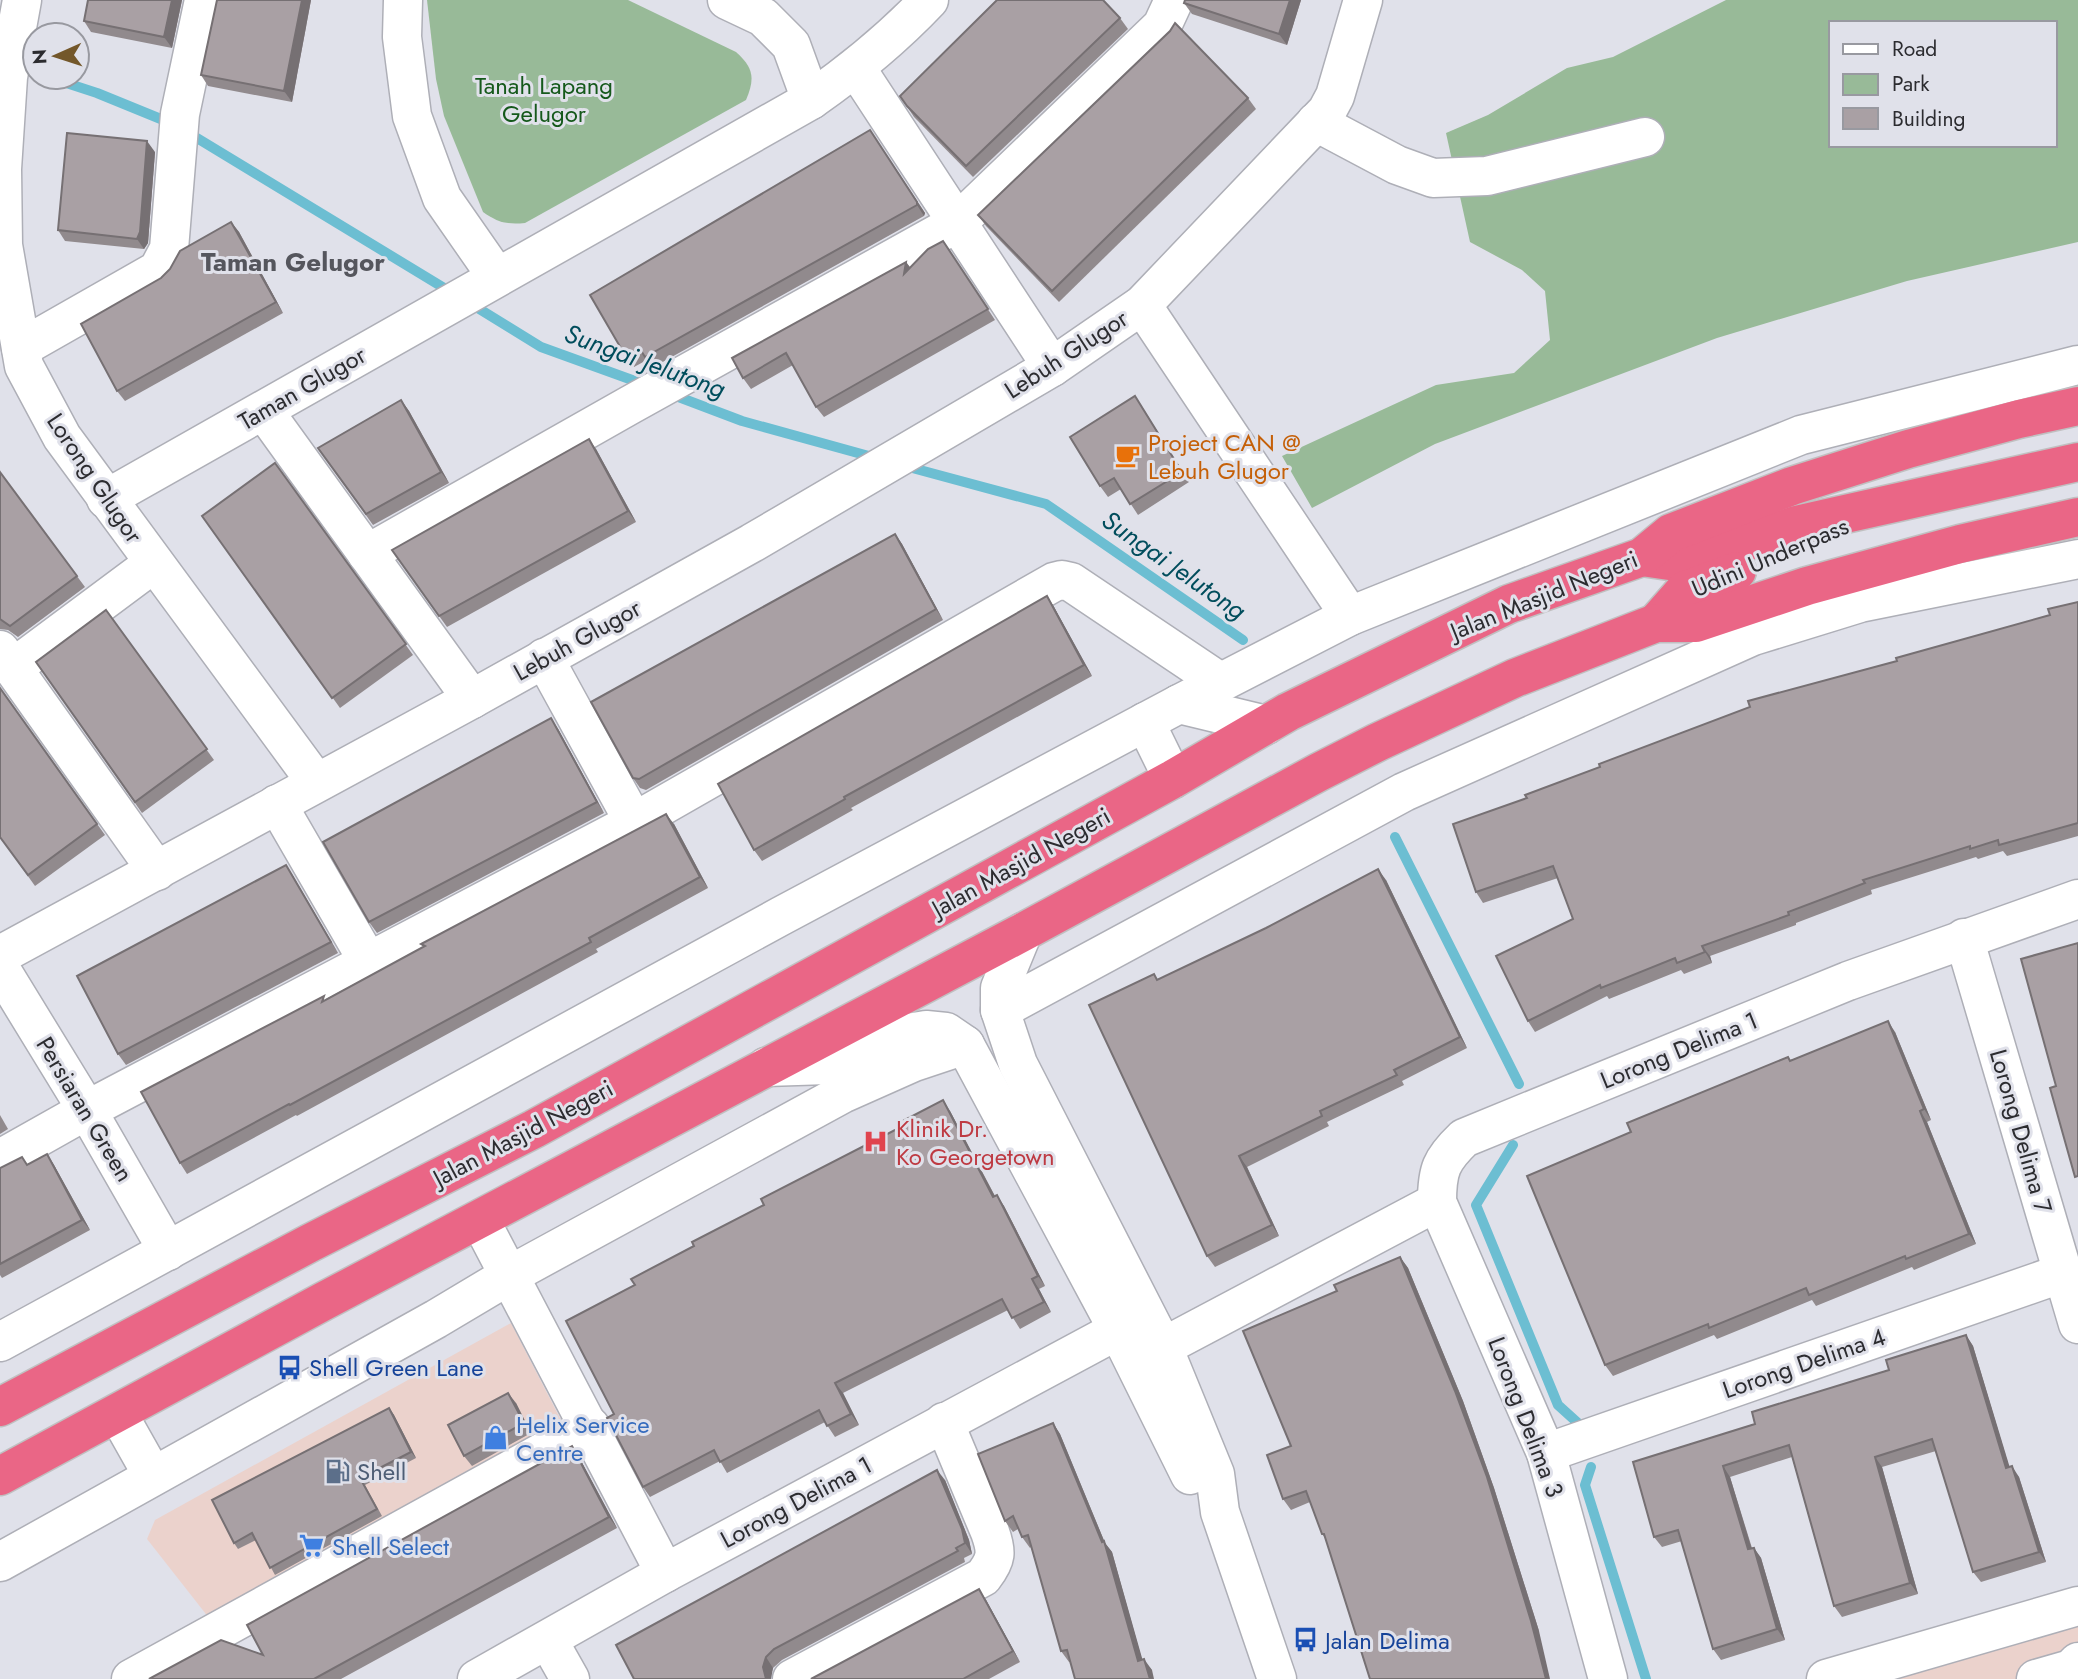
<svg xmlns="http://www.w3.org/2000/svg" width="2078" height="1679" viewBox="0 0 2078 1679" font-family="Jost,sans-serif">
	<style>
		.commercial { fill: #ebd2cc }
		.green { fill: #98ba98; fill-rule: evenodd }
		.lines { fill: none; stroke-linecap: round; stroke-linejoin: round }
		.stream { stroke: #6cbed2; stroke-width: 10 }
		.minor-casing { stroke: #aeafb7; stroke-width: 41 }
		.highway-casing { stroke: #c0c0c1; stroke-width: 41 }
		.minor { stroke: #fff; stroke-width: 38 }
		.highway { stroke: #ea6686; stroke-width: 38 }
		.wall { fill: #918a8d }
		.shaded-wall { fill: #767073 }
		.building { fill: #a9a0a4; stroke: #767073; stroke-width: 2 }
		.labels { text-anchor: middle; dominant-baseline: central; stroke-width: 6; stroke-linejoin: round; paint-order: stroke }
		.park-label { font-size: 24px; fill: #15591b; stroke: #e0e1ea }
		.street-label { font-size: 24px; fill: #2c2c30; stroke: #e0e1ea }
		.food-label { font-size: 24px; fill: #c56008; stroke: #e0e1ea; text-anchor: start }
		.health-label { font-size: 24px; fill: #be3a42; stroke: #e0e1ea; text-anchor: start }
		.transit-label { font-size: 24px; fill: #164399; stroke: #e0e1ea; text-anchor: start }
		.shop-label { font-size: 24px; fill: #366cbe; stroke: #e0e1ea; text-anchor: start }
		.service-label { font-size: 24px; fill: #4e5e75; stroke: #e0e1ea; text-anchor: start }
		.neighbourhood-label { font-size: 26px; font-weight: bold; fill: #55565d; stroke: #e0e1ea }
		.water-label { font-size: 26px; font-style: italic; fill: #004d5c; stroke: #e0e1ea }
	</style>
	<rect width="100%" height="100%" fill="#e0e1ea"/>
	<g class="commercial">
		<polygon points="511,1323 563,1424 209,1618 147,1539 155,1520"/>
		<polygon points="2078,1606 2078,1679 1826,1679"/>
	</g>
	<g class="green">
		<path d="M427,0H628L736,52C754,68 755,79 746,100L525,223C507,225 497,222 483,212L444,116L436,79Z"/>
		<path d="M1726,0H2078V242L1907,281L1717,338L1435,444L1312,508L1282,456L1436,385L1514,373L1550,340L1545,291L1522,270L1470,242L1446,133L1488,115L1567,68L1613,57ZM1831,23H2055V145H1831Z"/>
	</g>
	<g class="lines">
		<g class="stream">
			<polyline points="48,77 97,93 173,124"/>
			<polyline points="187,132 454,294"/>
			<polyline points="468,302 541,347 646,385"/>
			<polyline points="668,393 742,421 876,458"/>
			<polyline points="905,466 1046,504 1243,640"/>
			<polyline points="1395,837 1519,1084"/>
			<polyline points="1513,1145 1476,1205 1558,1405 1579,1424"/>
			<polyline points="1591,1467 1585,1485 1646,1679"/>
		</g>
		<defs>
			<g id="minor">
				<polyline points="22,0 8,77 2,169 3,245 24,366 62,437 316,782"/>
				<polyline points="403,0 402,37 412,116 442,198 497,277"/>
				<polyline points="727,0 763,17 791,45 811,100"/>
				<polyline points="856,68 1052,367"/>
				<polyline points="1316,122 1397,165 1433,178 1487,176 1645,137"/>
				<polyline points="1142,305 1350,616"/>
				<polyline points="21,348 158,270 169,249 180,114 204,0"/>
				<polyline points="264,411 472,699"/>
				<path d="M106,499L811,100C854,70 893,38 929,0"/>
				<polyline points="367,554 630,405 957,223 1162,26 1174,0"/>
				<polyline points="0,650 157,871"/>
				<polyline points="544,658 634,822"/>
				<polyline points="13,668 154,563"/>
				<polyline points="1179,704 1266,725"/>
				<polyline points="1145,722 1173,779"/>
				<polyline points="277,804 369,963"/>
				<polyline points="1023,932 1000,988 1000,1010 1018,1064 1163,1347 1215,1474 1220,1512 1277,1679"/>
				<polyline points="1964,938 2078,1324"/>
				<polyline points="0,955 472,699 752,543 1052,367 1142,305 1327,111 1335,96 1363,0"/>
				<polyline points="0,968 87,1110 168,1251"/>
				<polyline points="1000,1010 1404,792 1753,636 1860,603 2078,559"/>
				<polyline points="766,1067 828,1065 908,1033 926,1030 946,1032 965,1045 1118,1330 1190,1475"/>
				<polyline points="0,1159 87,1110 634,822 1054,582 1062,580 1071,582 1220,682"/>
				<polyline points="480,1220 665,1573"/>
				<polyline points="0,1342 781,916 1179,704 1350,616 1801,435 2078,365"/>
				<polyline points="1163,1347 1437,1202"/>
				<polyline points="118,1414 153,1476"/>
				<polyline points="1546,1453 2063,1273"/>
				<polyline points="0,1562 436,1319 508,1276 842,1094 914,1062 965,1045"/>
				<polyline points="548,1640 570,1679"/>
				<polyline points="131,1679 590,1426"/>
				<polyline points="477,1679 665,1573 1118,1330"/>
				<path d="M792,1679L983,1577C997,1559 997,1552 990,1532L944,1422"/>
				<path d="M1608,1679L1546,1453L1437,1202C1437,1170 1441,1160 1464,1138L1848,981L2078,899"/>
				<polyline points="1826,1679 2078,1606"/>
				<polyline points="2036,1679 2071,1669 2078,1662"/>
			</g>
			<g id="highway">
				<polyline points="1642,557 1683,563 1796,525 2078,462"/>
				<polyline points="1656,623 1685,590 1737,571"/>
				<polyline points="0,1407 310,1243 534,1129 1173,779 1288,712 1509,604 1642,557 1671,533 1792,486 1908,449 2019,419 2078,406"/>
				<polyline points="0,1476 324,1301 1023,932 1319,772 1378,742 1515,678 1656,623 1696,623 1807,586 1960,544 2078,517"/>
			</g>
		</defs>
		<use href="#minor" class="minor-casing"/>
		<use href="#highway" class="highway-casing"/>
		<use href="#minor" class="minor"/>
		<use href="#highway" class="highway"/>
	</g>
	<g class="wall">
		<polygon points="88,0 182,0 172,48 91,32 84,21"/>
		<polygon points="311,0 292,102 208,86 201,75"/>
		<polygon points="1185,0 1301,0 1287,45 1192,14 1184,3"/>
		<polygon points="1120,18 1128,29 973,177 914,117 900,96"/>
		<polygon points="1248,98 1256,109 1059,302 986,226 978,215"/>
		<polygon points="870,130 925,213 924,216 652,368 647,360 634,367 626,357"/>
		<polygon points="155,152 148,243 144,249 65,241 58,230"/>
		<polygon points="231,222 239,232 283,313 125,401 117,391"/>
		<polygon points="943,241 995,320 824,417 816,407 793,365 751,389 743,378 906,262 910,267"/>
		<polygon points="401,400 409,411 449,483 373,525 318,448"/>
		<polygon points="1142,407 1189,482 1138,515 1121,489 1108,497 1100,486"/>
		<polygon points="596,449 636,522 447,627 392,550"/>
		<polygon points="275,463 413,655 340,708 202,516"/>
		<polygon points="0,472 85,587 18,637 8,630 0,629"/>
		<polygon points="895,534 902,544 943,620 646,790 640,788 633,778"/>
		<polygon points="1047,596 1054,607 1092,676 851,808 853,810 762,861 754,850"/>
		<polygon points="2078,602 2078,836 2007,856 2003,851 1978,859 1976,857 1871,890 1872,894 1796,923 1796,925 1710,956 1712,963 1684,974 1681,970 1609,999 1607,996 1535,1032 1528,1021 1573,919 1558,878 1483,903 1476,892 1527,798 1897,661 2050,615"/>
		<polygon points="106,610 214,760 142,813 36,662"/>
		<polygon points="0,688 105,835 35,886 0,837"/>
		<polygon points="558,729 604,813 377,933 369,922"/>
		<polygon points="674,824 708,888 596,949 598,952 297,1116 296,1115 187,1174 180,1163 326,999 423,947 421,944"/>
		<polygon points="286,865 293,876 338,953 126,1065 118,1054"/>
		<polygon points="1386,880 1467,1048 1402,1081 1404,1085 1327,1122 1329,1126 1247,1167 1279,1236 1215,1267 1207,1256 1154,974 1158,980"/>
		<polygon points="1895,1032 1931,1120 1927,1122 1976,1244 1914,1270 1912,1267 1816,1306 1812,1300 1717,1339 1714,1335 1613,1376 1605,1365 1631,1132 1788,1057 1790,1060"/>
		<polygon points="950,1111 995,1196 1004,1206 1045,1286 1039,1289 1051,1312 1020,1329 1008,1310 843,1393 859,1425 835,1437 825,1422 727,1473 720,1461 650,1497 643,1487 614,1414 635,1285"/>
		<polygon points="0,1115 8,1129 0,1134"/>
		<polygon points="47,1154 54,1165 90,1230 2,1278 0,1275 0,1168 22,1157 28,1165"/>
		<polygon points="1400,1257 1408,1268 1463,1401 1494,1488 1539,1631 1326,1539 1322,1534 1310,1502 1291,1510 1283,1499 1337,1291"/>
		<polygon points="1966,1335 1973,1346 2009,1467 2019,1477 2046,1562 1981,1582 1973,1572 1936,1451 1882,1467 1918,1594 1842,1617 1834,1606 1792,1457 1730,1477 1752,1548 1754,1548 1761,1558 1785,1640 1721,1660 1713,1649 1682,1541 1662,1547 1654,1537 1755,1424 1889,1370"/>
		<polygon points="516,1403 531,1433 472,1466 464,1456"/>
		<polygon points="389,1408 394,1415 416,1458 365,1485 382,1516 275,1575 256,1540 238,1549 234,1543"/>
		<polygon points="1053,1423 1060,1434 1105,1543 1112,1552 1142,1660 1152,1670 1069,1662 1061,1651 1031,1547 1030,1548 1022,1537 1018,1529 1013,1532 1005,1521"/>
		<polygon points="579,1457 617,1528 341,1679 149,1679 263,1655"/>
		<polygon points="945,1480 969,1540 972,1554 964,1558 965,1562 782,1660 773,1668 770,1678 616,1645"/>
		<polygon points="986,1600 1020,1662 989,1679 811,1679"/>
	</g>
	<g class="shaded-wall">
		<polygon points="172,0 182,0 172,48 164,37"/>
		<polygon points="302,0 311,0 292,102 284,91"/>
		<polygon points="1290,0 1301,0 1287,45 1279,34"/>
		<polygon points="870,130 925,213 924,216 917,205"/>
		<polygon points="147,141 155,152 148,243 144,249 137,239"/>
		<polygon points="231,222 239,232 283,313 276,302"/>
		<polygon points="906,262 913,272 904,274"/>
		<polygon points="1135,396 1142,407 1189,482 1182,472"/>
		<polygon points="401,400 409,411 449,483 441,472"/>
		<polygon points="589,439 596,449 636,522 628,511"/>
		<polygon points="895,534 902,544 943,620 936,609"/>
		<polygon points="1047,596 1054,607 1092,676 1084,665"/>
		<polygon points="551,718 558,729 604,813 597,802"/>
		<polygon points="666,814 674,824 708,888 700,877"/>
		<polygon points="286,865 293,876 338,953 331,942"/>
		<polygon points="1378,869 1386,880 1467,1048 1460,1037"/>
		<polygon points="1702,946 1710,956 1712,963 1705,952"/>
		<polygon points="1888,1021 1895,1032 1931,1120 1924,1109"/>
		<polygon points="943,1100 950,1111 1001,1208 993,1197"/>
		<polygon points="1920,1111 1927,1122 1976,1244 1969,1234"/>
		<polygon points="47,1154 54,1165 90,1230 82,1220"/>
		<polygon points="1239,1156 1247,1167 1279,1236 1272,1225"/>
		<polygon points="997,1195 1004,1206 1045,1286 1038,1276"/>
		<polygon points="1400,1257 1408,1268 1463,1401 1494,1488 1539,1631 1550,1679 1546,1679"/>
		<polygon points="1032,1279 1039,1289 1051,1312 1044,1302"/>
		<polygon points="1966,1335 1973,1346 2013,1478 2006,1468"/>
		<polygon points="835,1383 843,1393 859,1425 851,1414"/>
		<polygon points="508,1393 516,1403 531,1433 524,1423"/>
		<polygon points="389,1408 394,1415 416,1458 411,1452"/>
		<polygon points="1053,1423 1060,1434 1105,1543 1112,1552 1146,1672 1138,1661 1102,1542"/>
		<polygon points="572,1446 579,1457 617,1528 609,1517"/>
		<polygon points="1875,1457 1882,1467 1918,1594 1910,1583"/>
		<polygon points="1723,1466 1730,1477 1755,1560 1748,1549"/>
		<polygon points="2012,1466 2019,1477 2046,1562 2039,1552"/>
		<polygon points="937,1470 945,1480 969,1540 972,1554 965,1543"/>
		<polygon points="1754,1548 1761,1558 1785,1640 1777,1629"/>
		<polygon points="979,1589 986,1600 1020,1662 1013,1651"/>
		<polygon points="766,1657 773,1668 771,1679 766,1679 763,1667"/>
		<polygon points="1144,1659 1152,1670 1154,1679 1150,1679"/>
	</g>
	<g class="building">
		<polygon points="88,0 172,0 164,37 84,21"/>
		<polygon points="217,0 302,0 284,91 201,75"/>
		<polygon points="997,0 1103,0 1120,18 966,166 907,106 900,96"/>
		<polygon points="1185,0 1290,0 1279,34 1184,3"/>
		<polygon points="1175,23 1248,98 1052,291 978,215 1170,31"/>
		<polygon points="870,130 917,202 917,205 645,357 640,349 626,357 590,295"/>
		<polygon points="67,133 147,141 140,232 137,239 58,230"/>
		<polygon points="231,222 276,302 117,391 81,324 161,278 170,269 180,251"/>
		<polygon points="943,241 988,309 816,407 786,353 743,378 732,358 906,262 904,274 928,249"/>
		<polygon points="1135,396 1182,472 1130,504 1114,478 1100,486 1070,437"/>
		<polygon points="401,400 441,472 366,514 318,448"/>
		<polygon points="589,439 628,511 439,616 392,550"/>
		<polygon points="275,463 406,644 332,698 202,516"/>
		<polygon points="0,472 77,576 10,626 0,619"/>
		<polygon points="895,534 936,609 639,779 633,778 591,702"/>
		<polygon points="1047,596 1084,665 844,797 845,799 754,850 718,784"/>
		<polygon points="2078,602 2078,823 1999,845 1998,840 1970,849 1970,846 1863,880 1865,883 1788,912 1789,915 1702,946 1705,952 1677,963 1675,958 1601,988 1600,985 1528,1021 1496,956 1573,919 1553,866 1476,892 1453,824 1527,798 1525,795 1600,767 1599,764 1750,707 1748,701 1897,661 1896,658 2050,615 2048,609"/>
		<polygon points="106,610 207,749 135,802 36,662"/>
		<polygon points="0,688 97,824 28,875 0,837"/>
		<polygon points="551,718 597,802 369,922 323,842"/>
		<polygon points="666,814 700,877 589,938 591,942 290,1105 289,1104 180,1163 141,1092 324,996 322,1002 425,946 421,944"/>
		<polygon points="286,865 331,942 118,1054 77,976"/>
		<polygon points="1378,869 1460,1037 1394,1070 1397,1075 1320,1111 1322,1116 1239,1156 1272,1225 1207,1256 1089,1005 1154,974 1157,980 1266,928"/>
		<polygon points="2078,943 2078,1176 2075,1177 2050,1088 2056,1086 2021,959"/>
		<polygon points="1888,1021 1924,1109 1920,1111 1969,1234 1906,1259 1905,1256 1809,1295 1806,1288 1709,1328 1708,1324 1605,1365 1527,1176 1631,1132 1627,1123 1788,1057 1790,1061"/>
		<polygon points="943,1100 993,1197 997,1195 1038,1276 1032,1279 1044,1302 1012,1318 1002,1299 835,1383 851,1414 827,1426 819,1410 720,1462 714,1450 643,1487 607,1418 614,1414 566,1321 635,1285 631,1279 694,1246 692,1242 764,1205 761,1199 899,1128 897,1124"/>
		<polygon points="47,1154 82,1220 0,1264 0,1168 22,1157 27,1165"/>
		<polygon points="1400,1257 1455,1391 1487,1477 1531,1621 1546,1679 1370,1679 1324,1534 1322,1534 1306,1491 1283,1499 1267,1455 1291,1446 1243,1331 1337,1291 1334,1285"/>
		<polygon points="1966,1335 2006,1468 2012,1466 2039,1552 1973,1572 1932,1439 1875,1457 1910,1583 1834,1606 1789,1445 1723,1466 1748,1549 1754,1548 1777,1629 1713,1649 1678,1530 1654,1537 1633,1462 1755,1424 1752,1412 1889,1370 1886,1360"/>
		<polygon points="508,1393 524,1423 464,1456 448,1425"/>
		<polygon points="389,1408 411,1452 360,1478 377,1509 270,1568 252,1533 234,1543 212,1500"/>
		<polygon points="1053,1423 1102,1542 1104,1541 1138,1661 1144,1659 1150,1679 1075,1679 1067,1650 1061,1651 1028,1535 1022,1537 1013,1516 1005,1521 978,1454"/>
		<polygon points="572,1446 609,1517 314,1679 149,1679 221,1640 263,1655 247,1625"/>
		<polygon points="937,1470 962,1529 965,1543 956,1548 958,1551 774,1649 766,1657 763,1667 766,1679 634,1679 616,1645"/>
		<polygon points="979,1589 1013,1651 963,1679 811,1679"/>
	</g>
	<defs>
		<symbol id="cafe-bare" viewBox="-9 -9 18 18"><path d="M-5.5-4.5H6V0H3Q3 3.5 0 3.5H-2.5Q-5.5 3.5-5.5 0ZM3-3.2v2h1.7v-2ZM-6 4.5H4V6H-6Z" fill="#e8710a" stroke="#e0e1ea" stroke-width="2.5" paint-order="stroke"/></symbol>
		<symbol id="hospital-bare" viewBox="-9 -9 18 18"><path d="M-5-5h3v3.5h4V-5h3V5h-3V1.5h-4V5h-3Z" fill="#e0444e" stroke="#e0e1ea" stroke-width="2.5" paint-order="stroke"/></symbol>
		<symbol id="bus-bare" viewBox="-9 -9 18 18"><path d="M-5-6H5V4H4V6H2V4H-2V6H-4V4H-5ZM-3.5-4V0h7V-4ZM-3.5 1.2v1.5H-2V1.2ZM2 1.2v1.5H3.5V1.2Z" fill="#1a4fb4" stroke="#e0e1ea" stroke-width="2.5" paint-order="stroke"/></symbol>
		<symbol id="shop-bare" viewBox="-9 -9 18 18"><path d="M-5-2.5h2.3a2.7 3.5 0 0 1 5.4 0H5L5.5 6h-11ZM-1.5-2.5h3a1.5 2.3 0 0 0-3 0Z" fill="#3f7fe0" stroke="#e0e1ea" stroke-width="2.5" paint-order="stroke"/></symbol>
		<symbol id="fuel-bare" viewBox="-9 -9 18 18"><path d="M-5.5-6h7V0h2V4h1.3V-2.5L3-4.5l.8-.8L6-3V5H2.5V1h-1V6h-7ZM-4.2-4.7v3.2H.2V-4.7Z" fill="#5c6f8a" stroke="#e0e1ea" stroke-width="2.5" paint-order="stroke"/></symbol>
		<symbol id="supermarket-bare" viewBox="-9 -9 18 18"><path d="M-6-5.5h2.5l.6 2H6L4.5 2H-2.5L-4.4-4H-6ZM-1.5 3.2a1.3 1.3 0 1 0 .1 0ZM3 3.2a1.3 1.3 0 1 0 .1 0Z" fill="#3f7fe0" stroke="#e0e1ea" stroke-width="2.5" paint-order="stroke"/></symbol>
	</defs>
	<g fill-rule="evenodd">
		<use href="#cafe-bare" x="1110" y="438" width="35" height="35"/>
		<use href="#hospital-bare" x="858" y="1124" width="35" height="35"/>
		<use href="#bus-bare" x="272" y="1350" width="35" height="35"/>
		<use href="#shop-bare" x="478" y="1420" width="35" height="35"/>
		<use href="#fuel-bare" x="320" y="1454" width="35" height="35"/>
		<use href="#supermarket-bare" x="294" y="1528" width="35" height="35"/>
		<use href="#bus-bare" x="1288" y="1622" width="35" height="35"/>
	</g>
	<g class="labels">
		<g class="park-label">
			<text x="544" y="85">Tanah Lapang<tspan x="544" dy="28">Gelugor</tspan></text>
		</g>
		<g class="street-label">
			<text transform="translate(1066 354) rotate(-33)">Lebuh Glugor</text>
			<text transform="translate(302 388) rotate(-30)">Taman Glugor</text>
			<text transform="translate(95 478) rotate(56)">Lorong Glugor</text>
			<text transform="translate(1770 557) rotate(-23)">Udini Underpass</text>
			<text transform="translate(1544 595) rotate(-22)">Jalan Masjid Negeri</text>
			<text transform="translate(577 640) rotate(-29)">Lebuh Glugor</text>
			<text transform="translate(1021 862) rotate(-29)">Jalan Masjid Negeri</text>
			<text transform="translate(1679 1050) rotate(-22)">Lorong Delima 1</text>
			<text transform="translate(85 1109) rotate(59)">Persiaran Green</text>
			<text transform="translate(2021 1131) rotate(74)">Lorong Delima 7</text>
			<text transform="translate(523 1133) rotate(-28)">Jalan Masjid Negeri</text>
			<text transform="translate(1804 1363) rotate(-19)">Lorong Delima 4</text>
			<text transform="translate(1526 1417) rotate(69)">Lorong Delima 3</text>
			<text transform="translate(796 1502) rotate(-28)">Lorong Delima 1</text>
		</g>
		<g class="food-label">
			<text x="1148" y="442">Project CAN @<tspan x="1148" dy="28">Lebuh Glugor</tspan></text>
		</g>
		<g class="health-label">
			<text x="896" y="1128">Klinik Dr.<tspan x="896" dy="28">Ko Georgetown</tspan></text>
		</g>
		<g class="transit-label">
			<text x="309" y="1367">Shell Green Lane</text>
			<text x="1325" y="1640">Jalan Delima</text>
		</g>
		<g class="shop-label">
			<text x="516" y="1424">Helix Service<tspan x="516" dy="28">Centre</tspan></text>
			<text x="332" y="1546">Shell Select</text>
		</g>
		<g class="service-label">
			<text x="357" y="1471">Shell</text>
		</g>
		<g class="neighbourhood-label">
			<text x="293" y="262">Taman Gelugor</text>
		</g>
		<g class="water-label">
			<text transform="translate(645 361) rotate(20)">Sungai Jelutong</text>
			<text transform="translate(1174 565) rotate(35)">Sungai Jelutong</text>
		</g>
	</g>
	<rect x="1829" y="21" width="228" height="126" fill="#e0e1ea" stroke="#9899a0" stroke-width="2"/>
	<rect x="1843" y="44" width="35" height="10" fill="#ffffff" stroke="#9899a0" stroke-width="2"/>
	<text x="1892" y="56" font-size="21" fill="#2c2c30">Road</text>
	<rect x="1843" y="74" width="35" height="21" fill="#98ba98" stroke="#9899a0" stroke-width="2"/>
	<text x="1892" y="91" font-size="21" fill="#2c2c30">Park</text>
	<rect x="1843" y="108" width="35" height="21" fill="#a9a0a4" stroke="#9899a0" stroke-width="2"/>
	<text x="1892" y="126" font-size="21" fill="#2c2c30">Building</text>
	<g transform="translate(56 56) rotate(267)"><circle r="33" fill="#e0e1ea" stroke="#9899a0" stroke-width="2"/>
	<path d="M0-5L12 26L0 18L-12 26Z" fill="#73572a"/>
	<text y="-10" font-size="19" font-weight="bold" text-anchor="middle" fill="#2c2c30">N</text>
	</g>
</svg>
